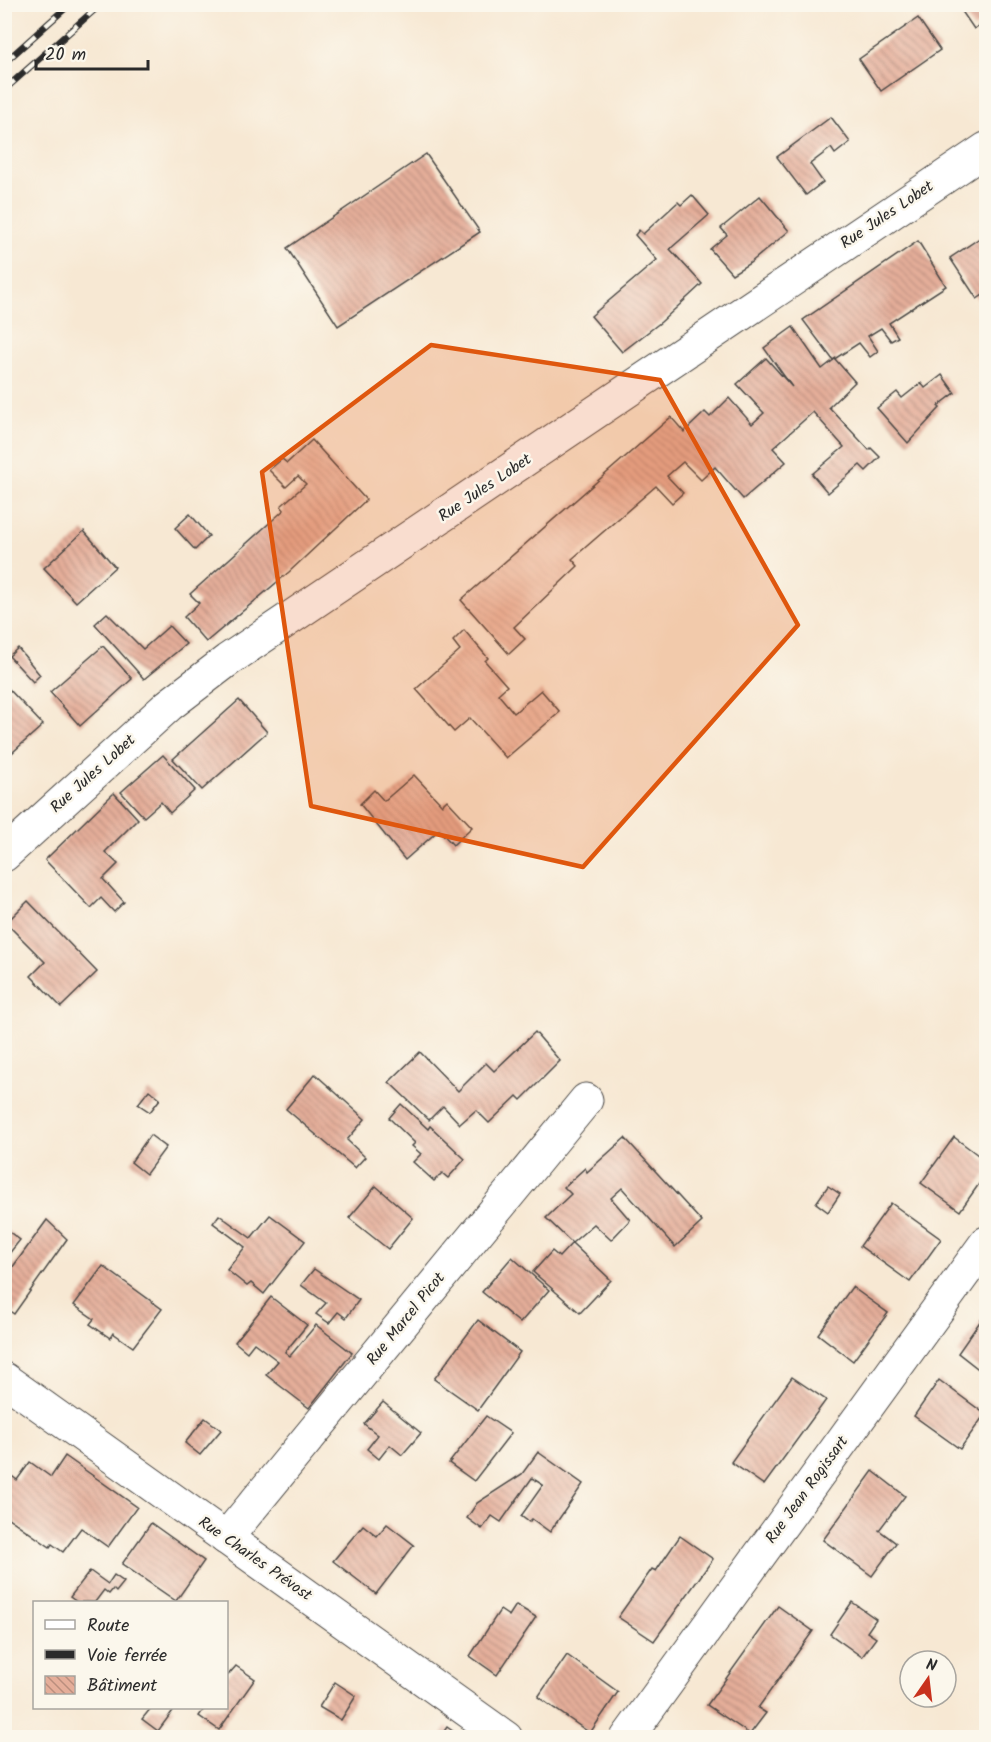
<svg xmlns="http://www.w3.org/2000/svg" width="991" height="1742" viewBox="0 0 991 1742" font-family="Kalam,sans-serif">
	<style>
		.building { fill: url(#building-back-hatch) }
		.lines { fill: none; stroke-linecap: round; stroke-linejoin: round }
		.street-casing { stroke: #4a4744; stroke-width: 35 }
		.street { stroke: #fff; stroke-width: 33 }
		.rail-casing { stroke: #2b2b2b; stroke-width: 7 }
		.rail { stroke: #fbf7ec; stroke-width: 4.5; stroke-dasharray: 14; stroke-linecap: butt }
		.marked { fill: #df570e; fill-opacity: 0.2; stroke: #df570e; stroke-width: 4.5; stroke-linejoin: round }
		.labels { text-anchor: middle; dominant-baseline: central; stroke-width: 5; stroke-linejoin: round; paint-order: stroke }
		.street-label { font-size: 16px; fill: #2b2b2b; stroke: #fbf7ec }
	</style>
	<defs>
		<pattern id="building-back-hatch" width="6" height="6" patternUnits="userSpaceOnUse" patternTransform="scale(1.5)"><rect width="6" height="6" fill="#e5ae9a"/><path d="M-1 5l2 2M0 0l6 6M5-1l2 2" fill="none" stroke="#ba8e7e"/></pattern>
	</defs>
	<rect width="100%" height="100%" fill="#fbf7ec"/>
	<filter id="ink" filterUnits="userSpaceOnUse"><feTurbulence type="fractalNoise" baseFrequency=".0167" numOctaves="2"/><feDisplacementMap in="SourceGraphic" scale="12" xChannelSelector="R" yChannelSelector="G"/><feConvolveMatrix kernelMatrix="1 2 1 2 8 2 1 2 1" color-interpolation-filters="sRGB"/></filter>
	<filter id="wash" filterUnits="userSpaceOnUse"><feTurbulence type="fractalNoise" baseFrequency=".008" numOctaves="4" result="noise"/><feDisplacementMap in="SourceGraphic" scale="24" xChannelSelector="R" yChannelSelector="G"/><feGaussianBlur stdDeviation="1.35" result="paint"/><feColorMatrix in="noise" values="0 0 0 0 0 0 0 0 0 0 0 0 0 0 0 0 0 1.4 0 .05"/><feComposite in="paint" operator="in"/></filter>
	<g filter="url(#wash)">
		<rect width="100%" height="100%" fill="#f7e8d3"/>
		<g id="blocks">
			<g class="building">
				<polygon points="957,4 986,4 986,20 974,29"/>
				<polygon points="918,18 940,50 881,91 859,59"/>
				<polygon points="831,117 850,142 835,154 831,148 810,164 823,182 806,195 777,157"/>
				<polygon points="426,154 480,232 338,326 287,248"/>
				<polygon points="692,195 709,215 670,249 702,284 661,322 622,352 591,316 657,260 635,235 639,230 643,234 678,202 681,205"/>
				<polygon points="760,196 789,231 750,263 732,274 710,249 727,235 721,228"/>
				<polygon points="986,234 986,293 977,299 950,258"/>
				<polygon points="918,241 946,286 889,323 898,337 891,341 881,328 868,336 878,351 870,357 859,343 833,360 803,320"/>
				<polygon points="793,327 822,369 835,359 855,382 829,407 869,450 871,448 880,457 866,471 860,465 828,493 812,474 844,447 813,412 773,448 786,462 743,499 715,467 701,480 683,462 667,476 683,493 672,503 656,486 572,559 578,566 514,627 525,639 509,654 461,600 671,417 684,432 705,412 710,417 729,398 752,424 764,413 737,384 766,358 792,387 764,348"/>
				<polygon points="942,375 955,393 938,406 940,408 908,443 877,408 897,392 902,398 921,383 925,388"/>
				<polygon points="312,440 366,500 289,572 206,642 184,617 199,603 190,594 284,510 281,506 306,484 298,476 286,487 269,470 282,459 287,463"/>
				<polygon points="190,514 209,536 195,550 175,528"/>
				<polygon points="84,531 115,567 76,602 44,568"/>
				<polygon points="107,613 143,649 169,626 186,644 144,679 95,624"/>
				<polygon points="464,630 488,658 485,661 507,686 498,694 514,713 541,690 560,712 506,758 470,718 454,732 416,689 460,650 453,641"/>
				<polygon points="103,646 132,679 80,726 50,692"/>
				<polygon points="18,648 40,675 33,682 9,656"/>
				<polygon points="7,687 43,725 4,760 4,689"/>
				<polygon points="239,700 267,732 202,790 173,759"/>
				<polygon points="163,755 195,790 170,813 161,802 144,817 121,792"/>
				<polygon points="414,775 442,805 447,800 472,827 453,845 439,830 405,860 360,804 374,790 384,801"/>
				<polygon points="114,793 138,819 105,852 118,864 103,879 124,902 114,912 101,898 91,908 45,860"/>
				<polygon points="28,901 97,972 61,1007 31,976 45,962 6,923"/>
				<polygon points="535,1032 560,1061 521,1100 517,1096 489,1123 476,1110 460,1124 443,1106 429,1120 389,1082 420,1052 458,1091 486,1063 494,1071"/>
				<polygon points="315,1074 365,1119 347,1140 365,1157 355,1168 286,1109"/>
				<polygon points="149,1090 160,1099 150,1112 138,1104"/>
				<polygon points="401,1104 428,1129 430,1126 465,1159 448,1178 442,1173 434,1181 413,1162 421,1154 412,1146 415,1143 389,1118"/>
				<polygon points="150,1135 166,1147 146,1174 131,1162"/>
				<polygon points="954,1137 986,1161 986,1174 960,1211 921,1183"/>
				<polygon points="625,1138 702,1222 675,1247 622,1188 611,1198 630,1220 611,1240 594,1224 572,1243 611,1280 580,1313 533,1272 552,1251 559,1257 572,1243 546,1218 571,1194 564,1187 585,1168 587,1172"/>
				<polygon points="376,1186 413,1218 388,1249 349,1218"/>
				<polygon points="828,1186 840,1194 828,1212 816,1203"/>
				<polygon points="891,1203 941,1239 910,1282 860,1246"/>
				<polygon points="219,1215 251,1238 270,1215 305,1241 264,1294 251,1283 247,1286 227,1270 245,1247 213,1223"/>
				<polygon points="47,1220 67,1239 14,1314 4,1307 4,1279"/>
				<polygon points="4,1228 20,1240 4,1260"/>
				<polygon points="512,1257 549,1290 520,1323 482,1292"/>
				<polygon points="103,1266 162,1309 133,1347 113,1333 110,1338 90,1324 94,1319 74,1305"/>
				<polygon points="314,1269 359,1300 346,1318 338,1312 329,1323 316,1314 326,1303 301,1285"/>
				<polygon points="852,1287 888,1313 853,1361 818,1334"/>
				<polygon points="271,1297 307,1325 285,1352 290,1356 316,1325 352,1353 309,1408 266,1375 278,1361 254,1343 247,1352 235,1342"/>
				<polygon points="986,1313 986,1375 958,1353"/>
				<polygon points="478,1320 520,1352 478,1410 434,1379"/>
				<polygon points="792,1377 826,1400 764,1485 731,1462"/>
				<polygon points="939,1380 985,1414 960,1449 914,1416"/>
				<polygon points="383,1402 421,1433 402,1455 390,1445 379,1459 367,1449 378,1435 364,1424"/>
				<polygon points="486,1416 511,1433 474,1481 449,1463"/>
				<polygon points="205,1418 221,1430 200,1455 185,1443"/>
				<polygon points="538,1452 583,1484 550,1532 532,1519 529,1522 521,1516 543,1485 532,1478 501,1522 492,1516 482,1529 467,1518 477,1503 522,1474"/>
				<polygon points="65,1456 137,1507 108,1547 81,1528 63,1552 52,1544 50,1547 4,1515 4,1470 17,1480 30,1462 51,1477"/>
				<polygon points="873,1471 905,1496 879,1530 896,1543 872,1576 823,1540"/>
				<polygon points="151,1523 204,1561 176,1601 122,1564"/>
				<polygon points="387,1524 414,1545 376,1594 333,1561 363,1525 377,1536"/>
				<polygon points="680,1536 713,1559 654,1641 618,1617 652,1569 656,1571"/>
				<polygon points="90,1571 108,1584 114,1575 124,1582 116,1592 113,1589 109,1594 104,1590 95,1602 77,1602 70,1597"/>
				<polygon points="852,1602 876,1619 867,1632 876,1638 862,1657 830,1634"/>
				<polygon points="516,1605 536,1617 497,1675 470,1656 500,1610 509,1616"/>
				<polygon points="778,1606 813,1631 758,1708 766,1713 750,1734 707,1705"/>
				<polygon points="567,1655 618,1692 590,1733 538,1697"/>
				<polygon points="236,1666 255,1679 219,1730 199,1716 204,1709 202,1708 226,1708 226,1674 228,1675"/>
				<polygon points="335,1682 356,1696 341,1720 319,1707"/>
				<polygon points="151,1708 175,1708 158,1731 142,1719"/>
				<polygon points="447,1727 461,1737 440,1737"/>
			</g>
		</g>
	</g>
	<g filter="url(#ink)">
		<use href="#blocks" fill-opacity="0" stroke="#4a4744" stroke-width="1.5"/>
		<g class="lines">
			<defs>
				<g id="street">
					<polyline points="4,855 169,705 228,660 986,149"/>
					<polyline points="4,1379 506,1738"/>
					<polyline points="226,1538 586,1100"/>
					<polyline points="627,1738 986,1243"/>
				</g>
			</defs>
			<use href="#street" class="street-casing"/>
			<use href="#street" class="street"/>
			<defs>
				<g id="rail">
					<polyline points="4,63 70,4"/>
					<polyline points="4,90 101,4"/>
				</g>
			</defs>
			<use href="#rail" class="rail-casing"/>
			<use href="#rail" class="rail"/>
		</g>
	</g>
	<path class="marked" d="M431,345L660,380L798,625L583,867L311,806L262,472Z"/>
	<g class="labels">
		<g class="street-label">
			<text transform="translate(887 215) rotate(-34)">Rue Jules Lobet</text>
			<text transform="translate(485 488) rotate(-34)">Rue Jules Lobet</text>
			<text transform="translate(93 774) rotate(-42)">Rue Jules Lobet</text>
			<text transform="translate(406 1319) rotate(-51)">Rue Marcel Picot</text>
			<text transform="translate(807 1490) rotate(-54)">Rue Jean Rogissart</text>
			<text transform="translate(255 1559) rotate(35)">Rue Charles Prévost</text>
		</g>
	</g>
	<rect width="991" height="1742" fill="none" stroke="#fbf7ec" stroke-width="24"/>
	<rect x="33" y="1601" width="195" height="108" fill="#fbf7ec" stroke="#a8a59f" stroke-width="1.5"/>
	<rect x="45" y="1620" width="30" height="9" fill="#ffffff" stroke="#a8a59f" stroke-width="1.5"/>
	<text x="87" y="1631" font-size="18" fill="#2b2b2b">Route</text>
	<rect x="45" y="1650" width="30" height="9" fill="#2b2b2b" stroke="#a8a59f" stroke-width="1.5"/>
	<text x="87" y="1661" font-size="18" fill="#2b2b2b">Voie ferrée</text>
	<rect x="45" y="1676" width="30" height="18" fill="url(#building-back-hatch)" stroke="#a8a59f" stroke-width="1.5"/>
	<text x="87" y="1691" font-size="18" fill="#2b2b2b">Bâtiment</text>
	<g transform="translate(928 1679) rotate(14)"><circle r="28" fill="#fbf7ec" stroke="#a8a59f" stroke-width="1.5"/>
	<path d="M0-4.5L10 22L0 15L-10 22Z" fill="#c8321e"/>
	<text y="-9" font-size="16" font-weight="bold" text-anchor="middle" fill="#2b2b2b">N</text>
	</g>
	<path d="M36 60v9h112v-9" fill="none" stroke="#2b2b2b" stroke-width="3"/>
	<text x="45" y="60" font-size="18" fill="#2b2b2b" stroke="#fbf7ec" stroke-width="4.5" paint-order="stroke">20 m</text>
</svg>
